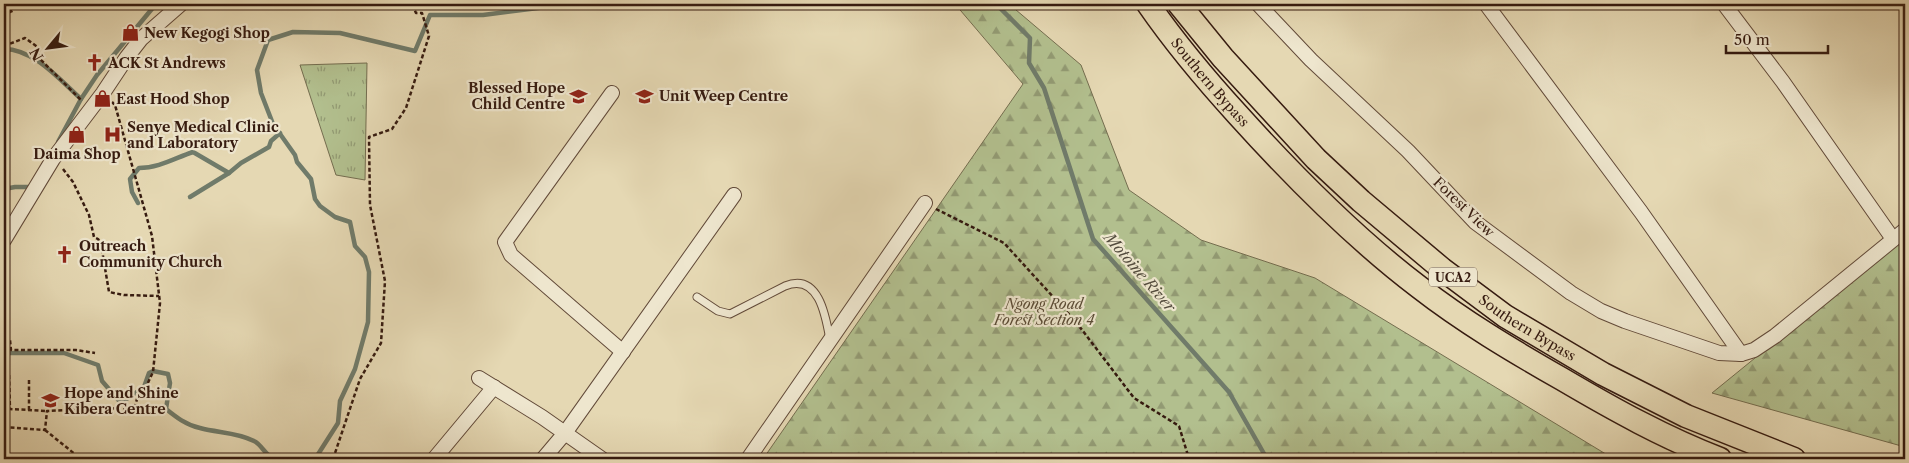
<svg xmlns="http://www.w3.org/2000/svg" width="1909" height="463" viewBox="0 0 1909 463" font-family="'Libre Caslon Text',serif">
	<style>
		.grass { fill: url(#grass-tufts); stroke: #746d4f }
		.forest { fill: url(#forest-firs); stroke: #746d4f }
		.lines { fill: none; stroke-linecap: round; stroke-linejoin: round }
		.stream { stroke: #707b6a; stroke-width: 4.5 }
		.service-casing { stroke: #624a39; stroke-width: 9 }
		.minor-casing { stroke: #624a39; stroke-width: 16 }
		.trunk-casing { stroke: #361b10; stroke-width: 25 }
		.path { stroke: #361b10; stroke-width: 2.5; stroke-dasharray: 4 2.5; stroke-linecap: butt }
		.service { stroke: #eee6ce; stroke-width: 7 }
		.minor { stroke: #eee6ce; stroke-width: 14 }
		.trunk { stroke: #e5d8b3; stroke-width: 22 }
		.rail { stroke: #361b10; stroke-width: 4; stroke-dasharray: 9 9; stroke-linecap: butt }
		.labels { text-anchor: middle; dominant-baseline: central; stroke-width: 4.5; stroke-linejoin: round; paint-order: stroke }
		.shield { fill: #eee6ce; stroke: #6d5849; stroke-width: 1 }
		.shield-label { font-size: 12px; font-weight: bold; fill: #361b10 }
		.poi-label { font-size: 14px; font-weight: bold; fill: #361b10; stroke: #eee6ce; text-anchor: start }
		.street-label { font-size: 14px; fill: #361b10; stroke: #eee6ce }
		.park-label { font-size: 14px; font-style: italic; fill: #5b4c36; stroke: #eee6ce }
		.water-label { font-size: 15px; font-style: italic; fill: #534b3d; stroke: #eee6ce }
	</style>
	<defs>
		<pattern id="grass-tufts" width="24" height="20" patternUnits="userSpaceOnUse" patternTransform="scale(1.25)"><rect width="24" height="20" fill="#b2bf8e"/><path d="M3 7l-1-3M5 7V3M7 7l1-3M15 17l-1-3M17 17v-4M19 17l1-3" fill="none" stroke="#929a73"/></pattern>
		<pattern id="forest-firs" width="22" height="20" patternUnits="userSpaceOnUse" patternTransform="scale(1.25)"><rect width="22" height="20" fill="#b2bf8e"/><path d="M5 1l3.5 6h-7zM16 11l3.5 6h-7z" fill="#929a73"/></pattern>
	</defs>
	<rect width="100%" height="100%" fill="#e5d8b3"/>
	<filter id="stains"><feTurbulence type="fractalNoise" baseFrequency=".004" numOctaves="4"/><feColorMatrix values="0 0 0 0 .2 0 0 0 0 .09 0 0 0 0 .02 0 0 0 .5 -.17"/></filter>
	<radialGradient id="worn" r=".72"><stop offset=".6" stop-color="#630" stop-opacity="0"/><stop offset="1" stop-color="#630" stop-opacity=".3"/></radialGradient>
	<polygon class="grass" points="367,63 365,180 336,175 300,65"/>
	<g class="forest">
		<polygon points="955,4 1009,4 1081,65 1129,190 1201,240 1315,278 1614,459 763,459 1023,84"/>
		<polygon points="1905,236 1905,447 1712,393"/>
	</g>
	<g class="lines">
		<g class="stream">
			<polyline points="996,4 1030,38 1029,63 1044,88 1093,239 1229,392 1267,459"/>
			<path d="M4,49C34,49 60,80 81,99"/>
			<polyline points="58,142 81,99 97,75 156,4"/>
			<polyline points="4,189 15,187 32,187"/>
			<polyline points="190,197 229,173"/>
			<path d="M138,203L132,192L130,179L139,168C159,168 175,158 193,152L229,173L241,163L269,147L271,141L280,133"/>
			<path d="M7,353H64L98,365L102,381L121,403L144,387L149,373L153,371L168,374L170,383L166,409C176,417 186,425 200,428C218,433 237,432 254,441C262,445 265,455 274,459"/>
			<polyline points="315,459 338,423 340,401 355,369 368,322 369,272 365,257 355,246 350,222 335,217 320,206 315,199 311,179 297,162 295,155 273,124 261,93 257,70 268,40 293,32 340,33 415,51 430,15 483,15 554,6 558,4"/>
		</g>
		<defs>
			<path id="service" d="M697,297L718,311L730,314L785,286C819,272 826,317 830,340"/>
			<g id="minor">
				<polyline points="1258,4 1311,60 1408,151 1475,222 1571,293 1601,311 1625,321 1719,353 1741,354 1754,350 1775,336 1905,230"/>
				<polyline points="1486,4 1641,212 1741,354"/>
				<polyline points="1724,4 1783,82 1893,239"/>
				<polyline points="612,93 505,242 511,255 623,352"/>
				<polyline points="4,240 53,159 103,93 127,57 141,39 181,4"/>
				<polyline points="479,378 542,417 602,459"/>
				<polyline points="434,459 494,387"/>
				<polyline points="543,459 565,433 734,195"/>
				<polyline points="748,459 925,203"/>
			</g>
			<g id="trunk">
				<path id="s1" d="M1148,4C1175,43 1206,80 1238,115C1294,177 1353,237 1419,287C1464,322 1513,351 1562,379C1613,409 1665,438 1720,459"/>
				<path id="s2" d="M1179,4L1223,58L1316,159L1361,201L1442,269L1505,316L1603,374L1686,416L1794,459"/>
			</g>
		</defs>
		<use href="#service" class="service-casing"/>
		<use href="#minor" class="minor-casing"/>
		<use href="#trunk" class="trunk-casing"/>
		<g class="path">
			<polyline points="4,46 25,38 39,48 40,59 82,101"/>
			<polyline points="63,169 73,182 89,215 94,237 98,239 101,244 109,292 124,295 159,296"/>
			<polyline points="936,209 1004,243 1076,322 1134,398 1179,426 1189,459"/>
			<polyline points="4,340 10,340 11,350 76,350 95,353"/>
			<polyline points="9,375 10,409 47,411"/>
			<polyline points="29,380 29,411"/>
			<polyline points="4,427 45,430 47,411 109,408 134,410 140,388 145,389 153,372 160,303 152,236 115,105 112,102"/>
			<polyline points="45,430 81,459"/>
			<polyline points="333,459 360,379 381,343 385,281 370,205 369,137 392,129 406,108 429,36 422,13 416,13 412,4"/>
		</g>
		<use href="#service" class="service"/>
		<use href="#minor" class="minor"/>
		<use href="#trunk" class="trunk"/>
		<polyline class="rail" points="4,14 26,4"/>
	</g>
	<defs>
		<symbol id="shop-bare" viewBox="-9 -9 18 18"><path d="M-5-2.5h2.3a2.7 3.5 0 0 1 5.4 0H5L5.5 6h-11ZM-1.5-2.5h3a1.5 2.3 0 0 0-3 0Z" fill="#8f2418" stroke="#eee6ce" stroke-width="2.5" paint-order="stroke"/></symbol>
		<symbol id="church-bare" viewBox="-9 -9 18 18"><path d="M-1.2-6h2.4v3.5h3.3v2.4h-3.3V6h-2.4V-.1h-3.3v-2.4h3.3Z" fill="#8f2418" stroke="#eee6ce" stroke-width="2.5" paint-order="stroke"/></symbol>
		<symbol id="school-bare" viewBox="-9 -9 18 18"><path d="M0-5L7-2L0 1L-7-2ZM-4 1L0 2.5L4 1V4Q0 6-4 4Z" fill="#8f2418" stroke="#eee6ce" stroke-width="2.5" paint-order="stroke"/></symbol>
		<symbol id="hospital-bare" viewBox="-9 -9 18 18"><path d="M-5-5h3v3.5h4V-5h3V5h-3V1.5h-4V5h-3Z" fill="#8f2418" stroke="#eee6ce" stroke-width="2.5" paint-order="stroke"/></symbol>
	</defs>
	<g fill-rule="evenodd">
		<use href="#shop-bare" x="118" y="20" width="25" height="25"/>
		<use href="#church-bare" x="82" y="50" width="25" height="25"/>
		<use href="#school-bare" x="566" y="84" width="25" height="25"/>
		<use href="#school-bare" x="632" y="84" width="25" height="25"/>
		<use href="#shop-bare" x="90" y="86" width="25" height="25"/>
		<use href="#shop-bare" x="64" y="122" width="25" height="25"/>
		<use href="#hospital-bare" x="100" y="122" width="25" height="25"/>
		<use href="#church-bare" x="52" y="242" width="25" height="25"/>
		<use href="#school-bare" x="38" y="388" width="25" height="25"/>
	</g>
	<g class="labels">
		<rect class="shield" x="1429" y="267.5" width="48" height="19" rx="4"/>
		<g class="shield-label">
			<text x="1453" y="277">UCA2</text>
		</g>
		<g class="poi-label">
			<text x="144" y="33">New Kegogi Shop</text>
			<text x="108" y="63">ACK St Andrews</text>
			<text x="565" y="88" text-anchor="end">Blessed Hope<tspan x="565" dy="16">Child Centre</tspan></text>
			<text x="659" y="96">Unit Weep Centre</text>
			<text x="116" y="99">East Hood Shop</text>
			<text x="127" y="127">Senye Medical Clinic<tspan x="127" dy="16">and Laboratory</tspan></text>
			<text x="77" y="154" text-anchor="middle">Daima Shop</text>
			<text x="79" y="246">Outreach<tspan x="79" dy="16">Community Church</tspan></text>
			<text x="64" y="393">Hope and Shine<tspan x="64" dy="16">Kibera Centre</tspan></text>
		</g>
		<g class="street-label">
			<text stroke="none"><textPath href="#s1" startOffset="100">Southern Bypass</textPath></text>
			<text transform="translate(1464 207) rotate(44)">Forest View</text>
			<text stroke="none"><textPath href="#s2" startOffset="478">Southern Bypass</textPath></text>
		</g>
		<g class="park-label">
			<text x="1044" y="304">Ngong Road<tspan x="1044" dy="16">Forest Section 4</tspan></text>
		</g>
		<g class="water-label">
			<text transform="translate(1140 272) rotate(49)">Motoine River</text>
		</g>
	</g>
	<rect width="1909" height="463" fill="none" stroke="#e5d8b3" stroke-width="20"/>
	<rect x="5" y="5" width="1899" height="453" fill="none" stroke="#361b10" stroke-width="2.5"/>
	<rect x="10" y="10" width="1889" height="443" fill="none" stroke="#361b10"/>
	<g transform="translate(48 48) rotate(241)" stroke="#eee6ce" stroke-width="4" paint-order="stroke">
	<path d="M0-4L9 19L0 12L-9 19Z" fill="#361b10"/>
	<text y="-8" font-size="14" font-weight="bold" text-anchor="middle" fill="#361b10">N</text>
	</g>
	<path d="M1726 45v8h102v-8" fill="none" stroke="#361b10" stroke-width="2.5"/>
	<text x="1734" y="45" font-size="15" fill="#361b10" stroke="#eee6ce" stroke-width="4" paint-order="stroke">50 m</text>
	<rect width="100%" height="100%" filter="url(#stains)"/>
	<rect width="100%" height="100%" fill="url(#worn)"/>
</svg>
